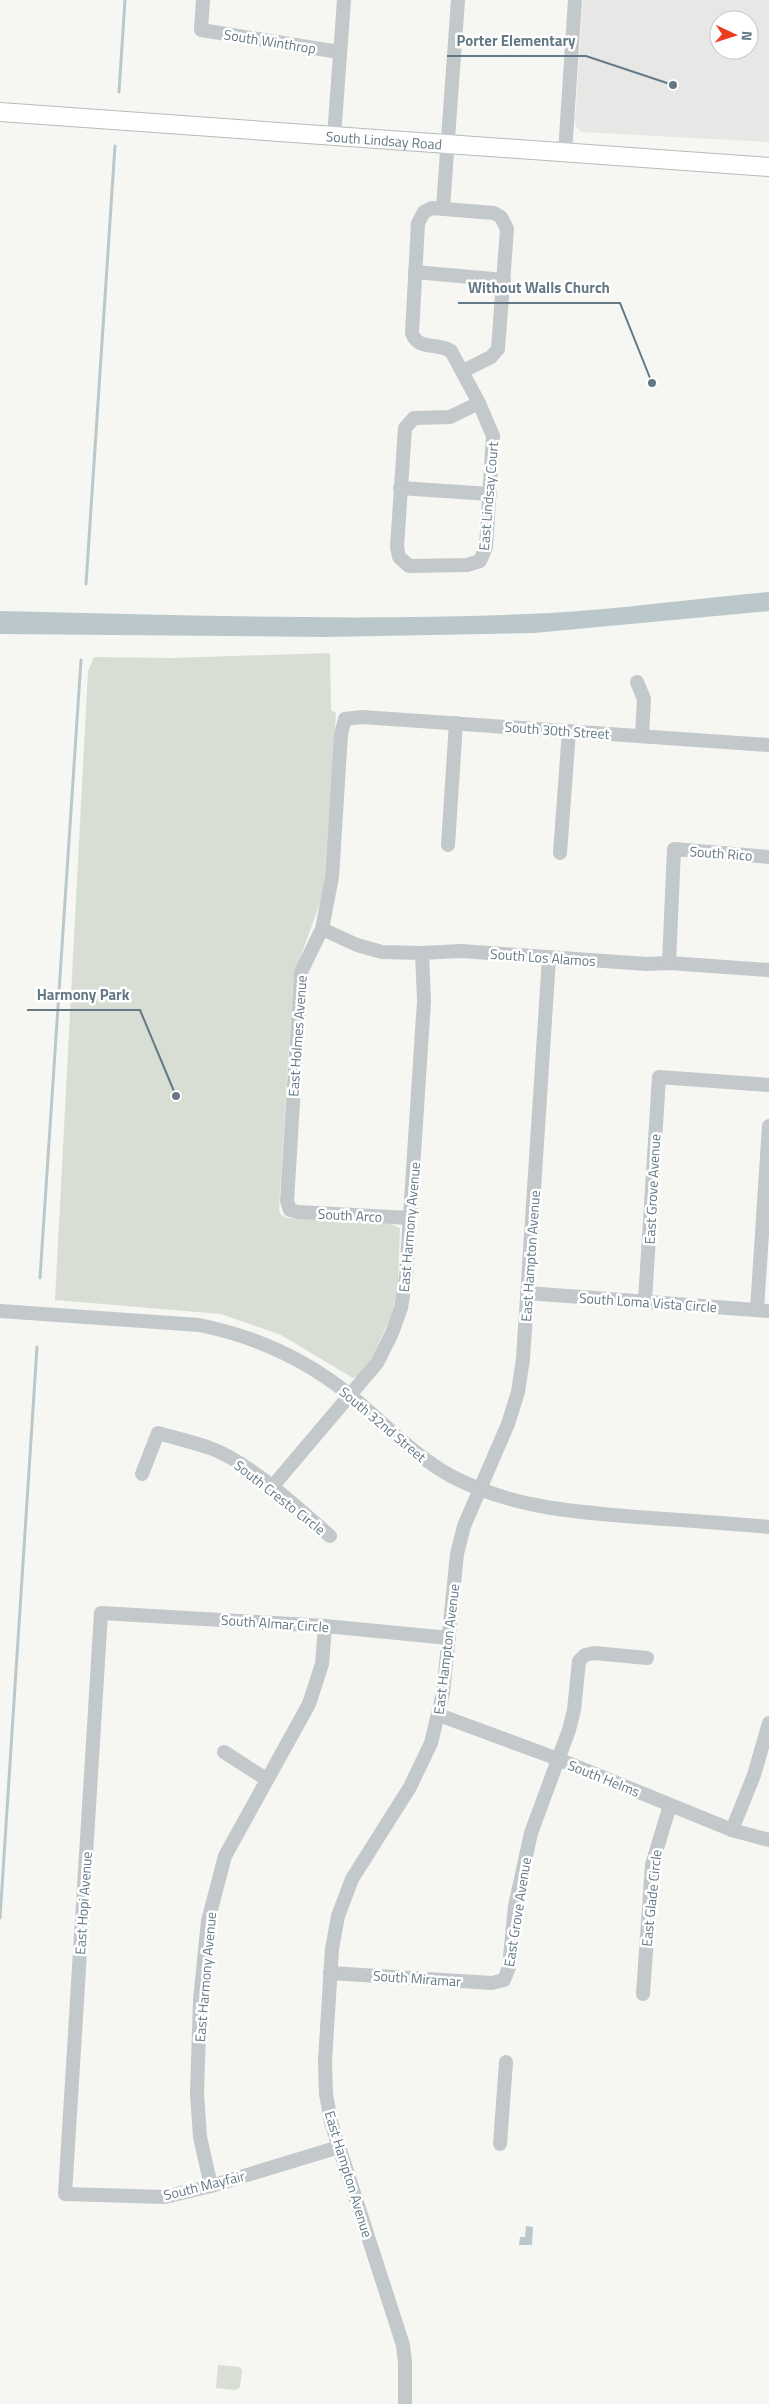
<svg xmlns="http://www.w3.org/2000/svg" width="769" height="2404" viewBox="0 0 769 2404" font-family="'Titillium Web',sans-serif">
	<style>
		.built { fill: #e7e8e6; fill-rule: evenodd }
		.green { fill: #d8ded3 }
		.water { fill: #bac8cb }
		.lines { fill: none; stroke-linecap: round; stroke-linejoin: round }
		.stream { stroke: #bac8cb; stroke-width: 3 }
		.major-casing { stroke: #b6bbbe; stroke-width: 20 }
		.minor { stroke: #c3c8ca; stroke-width: 14 }
		.major { stroke: #fff; stroke-width: 18 }
		.labels { text-anchor: middle; dominant-baseline: central; stroke-width: 5; stroke-linejoin: round; paint-order: stroke }
		.street-label { font-size: 14px; fill: #647985; stroke: #fff }
		.leader { fill: none; stroke: #647985; stroke-width: 2 }
		.callout-dot { fill: #647985; stroke: #fff; stroke-width: 2 }
		.callout-label { font-size: 15px; text-anchor: middle; font-weight: bold; fill: #647985; stroke: #fff; stroke-width: 5; stroke-linejoin: round; paint-order: stroke }
	</style>
	<rect width="100%" height="100%" fill="#f6f6f2"/>
	<path class="built" d="M583,0H769V142L581,132L576,126L575,121ZM719,20H749V50H719Z"/>
	<g class="green">
		<path d="M330,653L331,710L336,713L324,885C317,920 301,948 293,982L279,1210L281,1215L287,1218L390,1224L400,1228L398,1285L392,1314L372,1357L360,1375L353,1378L281,1335L221,1314L55,1300L88,671L94,657L171,658Z"/>
		<polygon points="218,2365 239,2367 242,2370 240,2387 236,2390 216,2388"/>
	</g>
	<g class="water">
		<path d="M769,592V611L534,633L325,637L0,634V611C183,615 367,622 549,613C623,609 696,598 769,592Z"/>
		<polygon points="526,2226 533,2227 532,2245 519,2245 520,2237 525,2237"/>
	</g>
	<g class="lines">
		<g class="stream">
			<polyline points="119,92 125,0"/>
			<polyline points="86,584 115,146"/>
			<polyline points="40,1278 81,660"/>
			<polyline points="0,1918 37,1347"/>
		</g>
		<defs>
			<g id="major">
				<path id="s1" d="M0,112L769,167"/>
			</g>
		</defs>
		<use href="#major" class="major-casing"/>
		<g class="minor">
			<polyline points="203,0 201,30 339,52"/>
			<polyline points="334,136 344,0"/>
			<polyline points="565,153 575,0"/>
			<polyline points="443,208 458,0"/>
			<polyline points="415,272 504,280"/>
			<path d="M463,371L491,357L498,349L507,229L501,217L494,213L432,208L424,212L418,223L412,333C418,351 437,342 451,351L479,403L493,436L486,547L480,561L467,565L409,566L399,557L397,547L405,428L414,418L450,417L479,403"/>
			<polyline points="400,488 490,494"/>
			<polyline points="637,682 644,699 642,736"/>
			<polyline points="448,845 456,723"/>
			<polyline points="560,853 569,731"/>
			<polyline points="322,929 357,945 382,952 422,953 461,951 647,964 669,963 769,970"/>
			<polyline points="669,963 674,849 769,857"/>
			<polyline points="410,1218 298,1212 290,1210 287,1201 301,972 322,929 332,877 341,734 345,719 362,717 769,745"/>
			<polyline points="527,1293 769,1311"/>
			<polyline points="645,1301 659,1077 769,1085"/>
			<polyline points="757,1310 769,1126"/>
			<path d="M0,1311L199,1325C254,1336 307,1360 351,1396C384,1423 413,1455 451,1476C510,1507 572,1512 637,1517C681,1520 725,1523 769,1527"/>
			<path d="M142,1474L158,1433C175,1438 193,1442 210,1448C251,1463 297,1508 330,1536"/>
			<polyline points="272,1487 377,1363 392,1333 401,1308 406,1277 424,1001 422,953"/>
			<polyline points="439,1715 558,1759 732,1830 769,1840"/>
			<polyline points="224,1752 266,1779"/>
			<polyline points="732,1830 754,1775 769,1723"/>
			<polyline points="330,1973 492,1983 504,1980 509,1967 515,1906 531,1833 569,1730 574,1710 579,1661 585,1655 594,1653 647,1658"/>
			<polyline points="643,1994 652,1865 670,1805"/>
			<polyline points="500,2144 506,2062"/>
			<polyline points="339,2147 211,2186 165,2197 65,2194 101,1613 325,1626 449,1638"/>
			<polyline points="211,2186 200,2137 197,2093 200,2000 208,1921 225,1856 309,1704 322,1664 325,1626"/>
			<polyline points="405,2404 405,2363 403,2345 331,2122 326,2094 325,2061 332,1949 338,1916 352,1879 410,1787 431,1743 443,1693 457,1554 464,1526 508,1424 518,1392 523,1359 549,958"/>
		</g>
		<use href="#major" class="major"/>
	</g>
	<g class="labels">
		<g class="street-label">
			<text transform="translate(270 41) rotate(9)">South Winthrop</text>
			<text stroke="none"><textPath href="#s1" startOffset="385">South Lindsay Road</textPath></text>
			<text transform="translate(488 496) rotate(-85)">East Lindsay Court</text>
			<text transform="translate(557 730) rotate(4)">South 30th Street</text>
			<text transform="translate(721 853) rotate(4)">South Rico</text>
			<text transform="translate(543 957) rotate(4)">South Los Alamos</text>
			<text transform="translate(297 1036) rotate(-86)">East Holmes Avenue</text>
			<text transform="translate(652 1189) rotate(-87)">East Grove Avenue</text>
			<text transform="translate(350 1215) rotate(3)">South Arco</text>
			<text transform="translate(409 1227) rotate(-85)">East Harmony Avenue</text>
			<text transform="translate(530 1256) rotate(-86)">East Hampton Avenue</text>
			<text transform="translate(648 1302) rotate(4)">South Loma Vista Circle</text>
			<text transform="translate(383 1424) rotate(40)">South 32nd Street</text>
			<text transform="translate(280 1497) rotate(38)">South Cresto Circle</text>
			<text transform="translate(275 1623) rotate(4)">South Almar Circle</text>
			<text transform="translate(446 1649) rotate(-83)">East Hampton Avenue</text>
			<text transform="translate(604 1778) rotate(22)">South Helms</text>
			<text transform="translate(651 1898) rotate(-84)">East Glade Circle</text>
			<text transform="translate(83 1903) rotate(-86)">East Hopi Avenue</text>
			<text transform="translate(517 1912) rotate(-81)">East Grove Avenue</text>
			<text transform="translate(205 1977) rotate(-85)">East Harmony Avenue</text>
			<text transform="translate(417 1978) rotate(4)">South Miramar</text>
			<text transform="translate(349 2174) rotate(73)">East Hampton Avenue</text>
			<text transform="translate(204 2185) rotate(-14)">South Mayfair</text>
		</g>
	</g>
	<path class="leader" d="M673 85L586 56H447M652 383L620 303H458M176 1096L140 1010H27"/>
	<g class="callout-dot">
		<circle cx="673" cy="85" r="5"/>
		<circle cx="652" cy="383" r="5"/>
		<circle cx="176" cy="1096" r="5"/>
	</g>
	<g class="callout-label">
		<text x="516" y="46">Porter Elementary</text>
		<text x="539" y="293">Without Walls Church</text>
		<text x="83" y="1000">Harmony Park</text>
	</g>
	<g transform="translate(734 35) rotate(94)"><circle r="24" fill="#ffffff" stroke="#c1c9ce"/>
	<path d="M0-4L9 19L0 12L-9 19Z" fill="#ec3b1d"/>
	<text y="-8" font-size="14" font-weight="bold" text-anchor="middle" fill="#647985">N</text>
	</g>
</svg>
